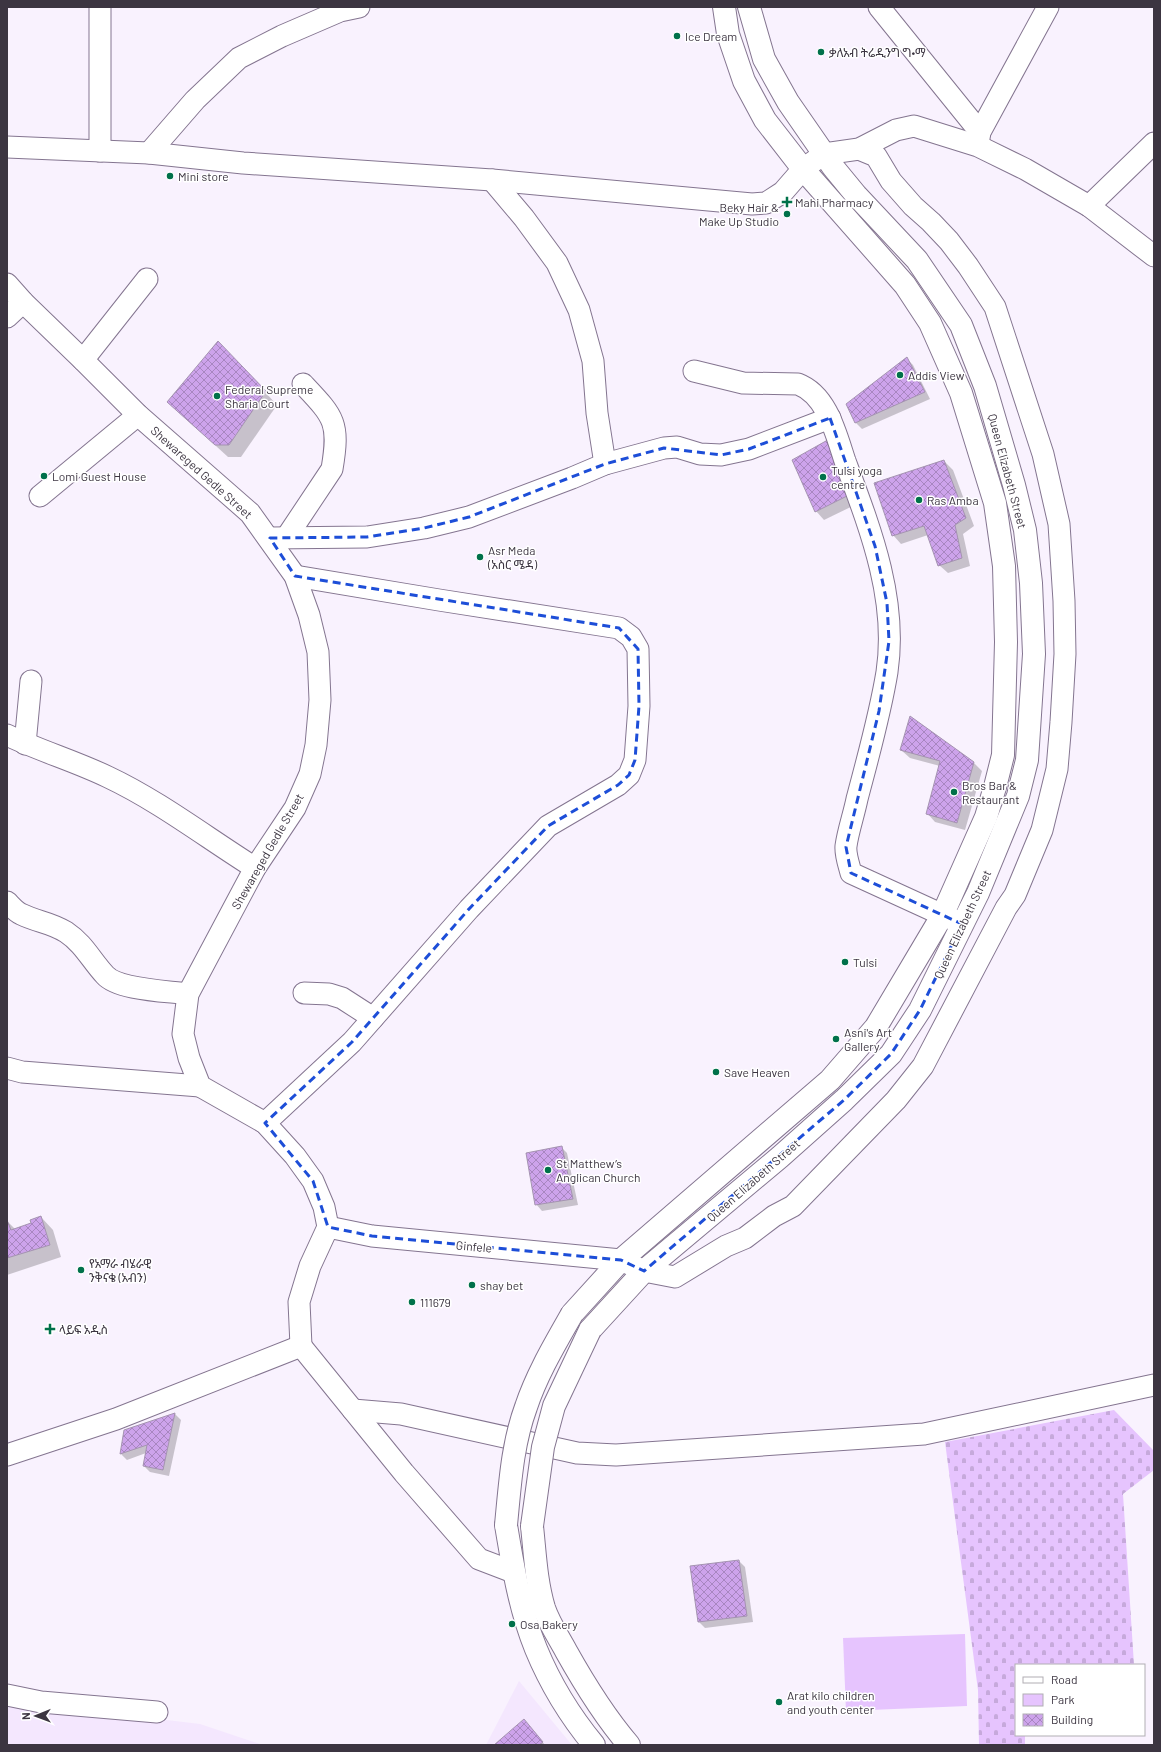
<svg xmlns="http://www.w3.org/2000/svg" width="1161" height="1752" viewBox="0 0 1161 1752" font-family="Barlow,'Noto Sans Ethiopic',sans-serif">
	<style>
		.built { fill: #f4e7fe }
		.green { fill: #e6c4fe }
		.cemetery { fill: url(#cemetery-stones) }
		.shadow { fill: #0003 }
		.building { fill: url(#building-cross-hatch); stroke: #a594b1 }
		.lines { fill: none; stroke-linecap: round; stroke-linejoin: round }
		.minor-casing { stroke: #847590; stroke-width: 23 }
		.major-casing { stroke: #847590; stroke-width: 24 }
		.minor { stroke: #fff; stroke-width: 21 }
		.major { stroke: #fff; stroke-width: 22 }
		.major-bridge-casing { stroke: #847590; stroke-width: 24; stroke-linecap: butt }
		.major-bridge { stroke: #fff; stroke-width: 22 }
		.marked { fill: none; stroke: #1d4ed8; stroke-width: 3; stroke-dasharray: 8 5; stroke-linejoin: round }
		.poi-dot { fill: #00714a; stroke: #fff; stroke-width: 1.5 }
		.labels { text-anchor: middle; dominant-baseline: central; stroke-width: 3; stroke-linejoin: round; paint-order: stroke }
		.poi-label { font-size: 12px; fill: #3c3541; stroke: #fff; text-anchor: start }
		.street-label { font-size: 12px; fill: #3c3541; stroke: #fff }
	</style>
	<defs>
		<pattern id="cemetery-stones" width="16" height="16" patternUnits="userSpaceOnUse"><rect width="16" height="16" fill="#e6c4fe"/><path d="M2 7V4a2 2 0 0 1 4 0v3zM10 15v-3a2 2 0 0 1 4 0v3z" fill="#c6a9db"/></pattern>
		<pattern id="building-cross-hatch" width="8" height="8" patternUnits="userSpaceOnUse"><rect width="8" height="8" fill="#cda3eb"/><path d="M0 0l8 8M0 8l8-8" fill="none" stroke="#a886c0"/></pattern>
	</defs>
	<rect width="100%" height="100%" fill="#f9f2fe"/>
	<g class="built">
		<polygon points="519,1681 572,1745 486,1745"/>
		<polygon points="7,1701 200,1724 263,1745 7,1745"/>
	</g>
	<polygon class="green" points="965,1634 967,1706 846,1711 843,1638"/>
	<polygon class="cemetery" points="1114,1410 1154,1451 1154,1470 1123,1494 1134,1665 1016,1665 1016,1735 1025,1735 1025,1745 979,1745 978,1690 945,1442"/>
	<g class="shadow">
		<polygon points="231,355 277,405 241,457 228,457 181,414"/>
		<polygon points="907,359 913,365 930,399 862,429 856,423 847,405"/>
		<polygon points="832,439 861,502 824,520 816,511"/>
		<polygon points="944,461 953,470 974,526 963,534 970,566 948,573 939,565 928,535 901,544 893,535"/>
		<polygon points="901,750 973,762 982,771 965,830 935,822 927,813 940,766 910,758"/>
		<polygon points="561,1147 567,1153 578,1205 542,1211 536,1204"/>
		<polygon points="41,1217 53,1230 61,1257 7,1275 7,1221 15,1229 32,1224"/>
		<polygon points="175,1414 181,1420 169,1476 150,1472 144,1466 146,1453 127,1460 121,1454 125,1431"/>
		<polygon points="739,1561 745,1567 753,1622 705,1628 699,1622"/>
		<polygon points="530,1727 545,1745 495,1745"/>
	</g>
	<g class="building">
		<polygon points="218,341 266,391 229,445 215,445 167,402"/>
		<polygon points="907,357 925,392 855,423 846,404"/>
		<polygon points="833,437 853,493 815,512 792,460"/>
		<polygon points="944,460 966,518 955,525 962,558 938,566 924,526 892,536 874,483"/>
		<polygon points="910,716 974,762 957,823 926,814 940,761 900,750"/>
		<polygon points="562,1146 573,1199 535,1205 526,1153"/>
		<polygon points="41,1216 50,1245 7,1258 7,1220 11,1230 31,1223 30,1220"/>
		<polygon points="175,1413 163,1470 143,1466 147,1445 120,1454 124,1430"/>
		<polygon points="739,1560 747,1616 698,1622 690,1566"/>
		<polygon points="524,1719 543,1742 539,1745 494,1745"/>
	</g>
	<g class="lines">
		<defs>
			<g id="minor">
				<polyline points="100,7 100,151"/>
				<polyline points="879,7 980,132"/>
				<polyline points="978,144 980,132 1048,7"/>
				<polyline points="7,147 149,153 243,163 492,180 752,204 766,203 783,192 803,169 824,154 859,149 896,130 914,126 978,146 1025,169 1089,206 1154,256"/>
				<polyline points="149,153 195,100 239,58 282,36 340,11 359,7"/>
				<polyline points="492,180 524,218 557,263 579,310 593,361 597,413 605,464"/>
				<polyline points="1089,206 1154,143"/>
				<polyline points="7,284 23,302 83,360 138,415 250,513 295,576 309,615 318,652 320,700 316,745 310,774 295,808 255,868 188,994 183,1034 189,1058 200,1086 265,1123 295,1156 313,1181 324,1207 328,1227 310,1266 299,1302 301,1346"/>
				<polyline points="7,317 23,302"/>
				<polyline points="83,360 147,279"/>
				<path d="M694,371L743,383L798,384C827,395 836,434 845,461C870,528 898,599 887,672C880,715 868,757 857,799C854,814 848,831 846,846C845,854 849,865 851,873L958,922"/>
				<polyline points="40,496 138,415"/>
				<polyline points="270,538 367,537 424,528 469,517 572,478 605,464 664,448 677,447 700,454 721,455 749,449 830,418"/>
				<path d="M286,538L332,469C340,422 334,417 303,384"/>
				<path d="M7,735C40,751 75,761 108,777C159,801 207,838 255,868"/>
				<polyline points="25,744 31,681"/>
				<path d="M7,902C11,906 16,912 21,914C37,922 50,922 66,932C84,944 91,960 105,975C118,990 168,991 188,994"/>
				<polyline points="304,993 329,994 342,998 373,1018"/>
				<polyline points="7,1068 22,1072 200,1086"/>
				<polyline points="265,1123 352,1042 469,909 548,826 618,785 629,775 635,760 639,706 638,649 631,637 619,628 439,600 295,576"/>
				<polyline points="328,1227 372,1236 621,1260 644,1271 675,1277 726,1246 745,1238 774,1216 793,1206 896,1100 923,1066 1006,908 1015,895 1042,830 1057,769 1061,722 1065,654 1064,601 1059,524 1043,454 995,307 968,266 949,241 931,222 913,206 891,181 876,156 859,149"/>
				<polyline points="301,1346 404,1473 479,1559 513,1572"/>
				<polyline points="353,1410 401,1414 577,1453 616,1455 924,1434 1154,1385"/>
				<polyline points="7,1455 116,1419 301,1346"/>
				<polyline points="7,1695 41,1702 157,1712"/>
			</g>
			<g id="major">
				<polyline points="572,1314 621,1260 830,1080 876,1027 942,916 986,817 995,787 1003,755 1006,642 1004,566 995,503 961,393 930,323 905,285 803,169 765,120 744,81 728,34 724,7"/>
				<polyline points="590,1330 644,1271 780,1157 844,1100 891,1054 920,1010 978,893 1018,796 1027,760 1034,654 1031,583 1025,530 1014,485 985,386 961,325 917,260 856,195 833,167 788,102 764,59 749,7"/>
				<path d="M506,1525C513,1567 520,1610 536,1649C550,1683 570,1716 594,1745"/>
				<path d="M532,1526C535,1554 536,1581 544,1608C549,1623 559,1638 566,1651C585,1685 604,1716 629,1745"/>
			</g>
		</defs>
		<use href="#minor" class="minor-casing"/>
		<use href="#major" class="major-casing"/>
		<use href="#minor" class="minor"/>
		<use href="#major" class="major"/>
		<defs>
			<g id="major-bridge">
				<path d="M506,1525C510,1485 512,1445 526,1407C537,1374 555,1344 572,1314"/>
				<polyline points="532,1526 543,1447 554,1406 590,1330"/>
			</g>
		</defs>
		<use href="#major-bridge" class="major-bridge-casing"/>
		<use href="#major-bridge" class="major-bridge"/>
	</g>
	<path class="marked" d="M830,418L875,546L887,603L889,641L879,711L846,847L851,873L962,924L920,1010L891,1054L844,1100L644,1271L621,1260L372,1236L328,1227L313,1181L265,1123L352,1042L469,909L548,826L618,785L629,775L635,760L639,706L638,649L619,628L295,576L270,538L367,537L424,528L469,517L605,464L664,448L721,455L749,449Z"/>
	<g class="poi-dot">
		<circle cx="677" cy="36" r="4"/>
		<circle cx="821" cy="52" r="4"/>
		<circle cx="170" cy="176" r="4"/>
		<path d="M785 196h4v4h4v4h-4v4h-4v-4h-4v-4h4z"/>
		<circle cx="787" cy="214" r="4"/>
		<circle cx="900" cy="375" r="4"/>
		<circle cx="217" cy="396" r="4"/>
		<circle cx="44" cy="476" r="4"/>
		<circle cx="823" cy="477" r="4"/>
		<circle cx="919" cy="500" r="4"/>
		<circle cx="480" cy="557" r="4"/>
		<circle cx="954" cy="792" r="4"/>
		<circle cx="845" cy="962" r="4"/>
		<circle cx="836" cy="1039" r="4"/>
		<circle cx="716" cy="1072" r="4"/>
		<circle cx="548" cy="1170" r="4"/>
		<circle cx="81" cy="1270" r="4"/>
		<circle cx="472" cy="1285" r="4"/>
		<circle cx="412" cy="1302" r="4"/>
		<path d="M48 1323h4v4h4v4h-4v4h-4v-4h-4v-4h4z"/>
		<circle cx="512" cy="1624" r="4"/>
		<circle cx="779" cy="1702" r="4"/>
	</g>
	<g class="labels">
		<g class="poi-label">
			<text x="685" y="36">Ice Dream</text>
			<text x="829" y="52">ቃለአብ ትሬዲንግ ግ•ማ</text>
			<text x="178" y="176">Mini store</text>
			<text x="795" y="202">Mahi Pharmacy</text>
			<text x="779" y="207" text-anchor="end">Beky Hair &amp;<tspan x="779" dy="14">Make Up Studio</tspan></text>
			<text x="908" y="375">Addis View</text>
			<text x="225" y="389">Federal Supreme<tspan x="225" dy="14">Sharia Court</tspan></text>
			<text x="831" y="470">Tulsi yoga<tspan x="831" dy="14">centre</tspan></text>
			<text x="52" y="476">Lomi Guest House</text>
			<text x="927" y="500">Ras Amba</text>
			<text x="488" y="550">Asr Meda<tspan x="488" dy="14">(አስር ሜዳ)</tspan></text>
			<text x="962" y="785">Bros Bar &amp;<tspan x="962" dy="14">Restaurant</tspan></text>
			<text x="853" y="962">Tulsi</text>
			<text x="844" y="1032">Asni's Art<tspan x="844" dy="14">Gallery</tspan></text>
			<text x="724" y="1072">Save Heaven</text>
			<text x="556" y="1163">St Matthew’s<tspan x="556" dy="14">Anglican Church</tspan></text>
			<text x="89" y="1263">የአማራ ብሄራዊ<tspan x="89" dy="14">ንቅናቄ (አብን)</tspan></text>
			<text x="480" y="1285">shay bet</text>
			<text x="420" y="1302">111679</text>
			<text x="59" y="1329">ላይፍ አዲስ</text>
			<text x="520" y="1624">Osa Bakery</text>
			<text x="787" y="1695">Arat kilo children<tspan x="787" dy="14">and youth center</tspan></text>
		</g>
		<g class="street-label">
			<text transform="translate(1008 471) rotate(75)">Queen Elizabeth Street</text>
			<text transform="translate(202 472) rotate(42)">Shewareged Gedle Street</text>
			<text transform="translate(267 851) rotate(-60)">Shewareged Gedle Street</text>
			<text transform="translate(962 924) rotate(-65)">Queen Elizabeth Street</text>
			<text transform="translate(753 1180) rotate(-41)">Queen Elizabeth Street</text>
			<text transform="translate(474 1246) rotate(5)">Ginfele</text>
		</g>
	</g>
	<rect width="1161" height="1752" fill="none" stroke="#3c3541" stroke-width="16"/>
	<rect x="1015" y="1664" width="130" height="72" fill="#ffffff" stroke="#b1aeb3"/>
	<rect x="1023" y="1677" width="20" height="6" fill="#ffffff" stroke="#b1aeb3"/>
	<text x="1051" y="1684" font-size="12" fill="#3c3541">Road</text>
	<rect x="1023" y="1694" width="20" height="12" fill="#e6c4fe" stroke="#b1aeb3"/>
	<text x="1051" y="1704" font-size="12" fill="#3c3541">Park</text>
	<rect x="1023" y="1714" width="20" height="12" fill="url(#building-cross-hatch)" stroke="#b1aeb3"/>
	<text x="1051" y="1724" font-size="12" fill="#3c3541">Building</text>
	<g transform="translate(36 1716) rotate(269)" stroke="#ffffff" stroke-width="3" paint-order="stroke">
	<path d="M0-3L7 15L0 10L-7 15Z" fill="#3c3541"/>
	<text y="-6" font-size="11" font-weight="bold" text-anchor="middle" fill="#3c3541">N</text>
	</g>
</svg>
